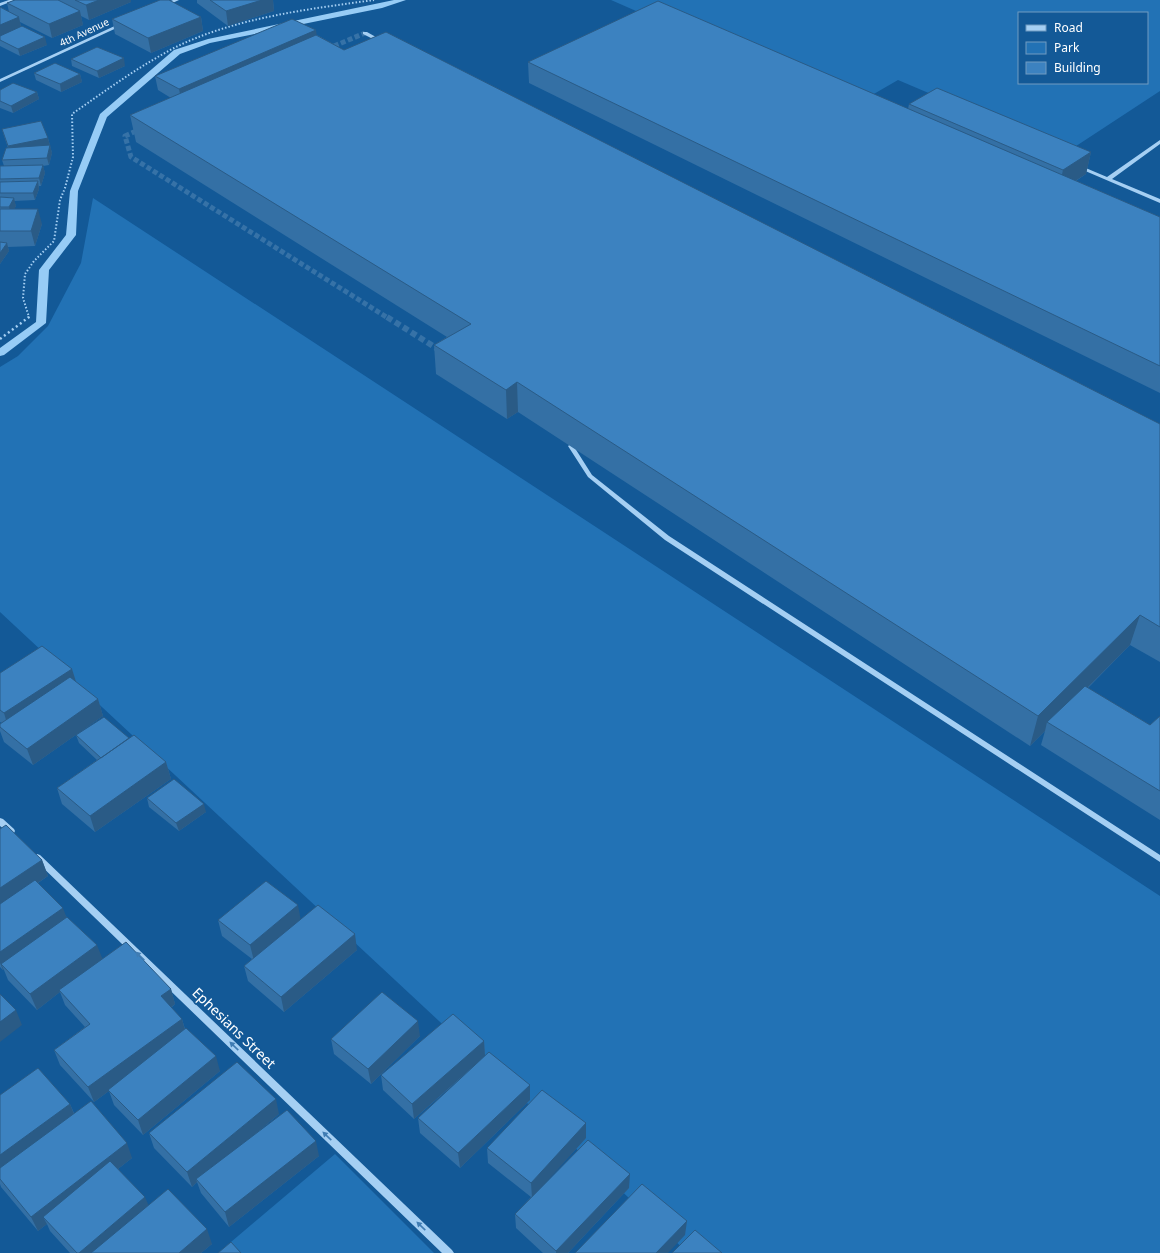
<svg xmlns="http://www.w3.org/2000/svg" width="1160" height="1253" font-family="'Noto Sans',sans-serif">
	<rect width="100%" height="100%" fill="#135997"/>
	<path fill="#2272b5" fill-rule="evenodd" d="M611 0H1160V91L1067 152 898 80 853 106ZM1019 13H1147V83H1019Z
		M93 198 1160 896V1253H688L0 612V367L18 356 48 326 81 263Z
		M335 1154 434 1253H218Z"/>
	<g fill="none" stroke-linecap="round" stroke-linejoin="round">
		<path fill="#97ccf6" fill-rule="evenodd" d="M394 0H406L382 8 210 43 180 54 107 117 78 191 76 235 49 270 46 323 4 355 0 356V348L36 322 39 270 66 235 70 191 100 114 174 50 208 39Z"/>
		<path stroke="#3672a7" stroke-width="5" stroke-dasharray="5 2.5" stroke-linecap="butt" d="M327 49 365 33
			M143 128 125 136 131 157 388 318"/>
		<path stroke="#3672a7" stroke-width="6" stroke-dasharray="6 3.5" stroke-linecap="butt" d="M387 317 441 351"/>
		<path stroke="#a5cff3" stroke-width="2" stroke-dasharray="1.5 2" stroke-linecap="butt" d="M28 318 29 317 23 298 25 274 34 261 54 241 60 200 65 188 73 157 72 114C105 91 138 67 174 48 233 18 309 9 374 0"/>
		<path stroke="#a5cff3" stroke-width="2.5" stroke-dasharray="2 3" stroke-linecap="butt" d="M0 339 29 317"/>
		<path fill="#a5cff3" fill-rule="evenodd" d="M9 0H15L0 6V3Z
			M173 0H179L166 6 162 5Z
			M119 24 123 25 0 82V79Z
			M363 32H367L383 41 379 42 363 34Z
			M1160 140V144L1112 179 1160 199V203L1076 167 1079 165 1081 166 1107 177Z
			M571 444 573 445 592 475 669 536 1160 855V862L665 540 588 477 568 446Z
			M0 818 3 819 14 829 15 831 14 833C8 835 4 829 0 826Z
			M37 854 40 855 452 1250 454 1253H442L34 859 33 857 34 855Z"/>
	</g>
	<path fill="#3470a5" d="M15 0H131V2L89 20 81 16 83 25 52 38 20 22 21 27 47 45 20 56 0 46V7L9 12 7 3Z
		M197 0H273L274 11 228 26 197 3Z
		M201 17 203 31 151 53 115 34 112 19Z
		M317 35 344 50 1160 424V662L1130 645 1088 688 1150 725 1160 716V820L1041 745 1045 731 1030 746 518 412 507 419 436 374 434 345 447 337 136 142 130 115 171 98 158 90 155 76Z
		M71 59 125 66 99 78 72 66Z
		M528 62 908 109 909 104 1091 152 1086 174 1076 181 1160 217V393L529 83Z
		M34 73 80 74 82 82 61 92 36 80Z
		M0 90 37 92 39 99 13 113 0 108Z
		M2 129 48 138 52 153 49 165 43 166 45 173 41 186H39V189L35 200 14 201 16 206 14 209 42 224 35 246 8 247 9 251 0 264V166H4L2 160 8 148 4 136Z
		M72 669 76 682 98 699 103 716 33 765 4 742 0 731V724L2 723 0 722V673Z
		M76 735 129 738 166 762 171 779 95 832 62 804 57 788 97 760 79 743Z
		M147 798 206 812 179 831 149 807Z
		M0 829 42 860 48 876 38 883 102 959 171 989 175 1004 171 1008 182 1019 185 1029 220 1071 143 1135 114 1105 109 1091 94 1102 60 1065 54 1050 85 1027 65 1005 60 992 37 1010 8 980 4 970H3L0 967Z
		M300 919 357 950 284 1012 248 981 244 966 252 959 222 936 218 920Z
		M420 1036 371 1084 334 1054 331 1039Z
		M484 1041 485 1056 530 1100 460 1168 420 1133 418 1118 469 1071 414 1119 383 1090 381 1075Z
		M0 1095 70 1104 74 1113 132 1158 118 1169 148 1205 212 1244 201 1253H70L50 1231 47 1224 38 1231 1 1187 0 1184Z
		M279 1114 260 1130 319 1156 229 1227 201 1193 197 1182 192 1187 154 1148 149 1133Z
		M586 1138 537 1191 629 1188 568 1253H543L516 1228 515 1214 531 1197 488 1163 487 1148Z"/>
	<path fill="#2a5b86" d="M99 0H131V2L89 20 86 5Z
		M262 0H273L274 11 228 26 226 11Z
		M80 11 83 25 52 38 49 24Z
		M19 17 22 32 0 40V25Z
		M201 17 203 31 151 53 148 38Z
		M316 30 318 44 182 104 179 89Z
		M45 37 47 45 20 56 18 49Z
		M124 58 125 66 99 78 97 71Z
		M80 74 82 82 61 92 60 84Z
		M37 92 39 99 13 113 11 106Z
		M48 138 50 146 10 154 8 146Z
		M50 145 52 153 49 165 47 158Z
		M1091 152 1086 174 1058 192 1063 170Z
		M43 165 45 173 41 186 39 178Z
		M38 181 39 189 35 200 33 193Z
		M14 198 16 206 11 215 9 207Z
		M38 209 42 224 35 246 31 231Z
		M7 243 9 251 0 264V253Z
		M517 382 518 412 507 419 506 390Z
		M1140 615 1130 645 1051 724 1047 722 1045 731 1030 746 1038 716Z
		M72 669 77 685 9 730 4 713Z
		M98 699 103 716 33 765 27 749Z
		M166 762 171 779 95 832 90 816Z
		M204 804 206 812 179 831 176 823Z
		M42 860 48 876 0 908V888Z
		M298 905 301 921 254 961 250 945Z
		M63 908 69 924 1 964 4 970H3L0 963V952Z
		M355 934 357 950 284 1012 281 997Z
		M97 945 103 960 59 990 60 992 37 1010 30 994Z
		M171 989 175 1004 165 1012 161 996Z
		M16 1010 22 1025 0 1042V1022Z
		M182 1019 186 1034 108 1090 109 1091 94 1102 88 1087Z
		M418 1021 420 1036 371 1084 368 1069Z
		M484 1041 485 1056 414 1119 412 1104Z
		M216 1056 220 1071 143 1135 138 1120Z
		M530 1085V1100L460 1168 458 1153Z
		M276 1099 279 1114 199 1181 196 1179 197 1182 192 1187 187 1172Z
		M70 1104 76 1119 0 1175V1155Z
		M586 1123V1138L532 1198 531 1183Z
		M316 1141 319 1156 229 1227 225 1212Z
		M127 1143 132 1158 49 1223 43 1217 47 1224 38 1231 31 1217Z
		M630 1174 629 1188 568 1253H556V1251Z
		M145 1197 151 1211 102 1253H79Z
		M687 1221 685 1235 668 1253H656Z
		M207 1229 212 1244 201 1253H179Z"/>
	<path fill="#3c82c0" stroke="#2a5b86" d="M15 0H58L80 11 49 24 7 3Z
		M75 0H99L86 5Z
		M160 0H169L201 17 148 38 112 19Z
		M210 0H262L226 11Z
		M658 1 1160 217V366L528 62Z
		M0 7 19 17 0 25Z
		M292 19 316 30 179 89 155 76Z
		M22 26 45 37 18 49 0 40V36Z
		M386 32 1160 424V627L1140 615 1038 716 517 382 506 390 434 345 471 324 130 115 316 35 344 50Z
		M97 47 124 58 97 71 71 59Z
		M55 63 80 74 60 84 34 73Z
		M13 83 37 92 11 106 0 101V90Z
		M937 88 1091 152 1063 170 909 104Z
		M41 121 48 138 8 146 2 129Z
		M50 145 47 158 2 160 6 148Z
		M43 165 39 178 0 179V166Z
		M38 181 33 193H0V182Z
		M0 197 14 198 9 207H0Z
		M0 209H38L31 231H0Z
		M0 242 7 243 0 253Z
		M42 646 72 669 4 713 0 710V673Z
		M70 677 98 699 27 749 0 727V724Z
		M1085 686 1150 725 1160 716V791L1047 722Z
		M104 717 129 738 101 758 76 735Z
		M134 735 166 762 90 816 57 788Z
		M174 779 204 804 176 823 147 798Z
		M6 825 42 860 0 888V829Z
		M35 880 63 908 0 952V904Z
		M266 881 298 905 250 945 218 920Z
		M318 905 355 934 281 997 244 966Z
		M67 917 97 945 30 994 1 964Z
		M126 942 171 989 161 996 182 1019 88 1087 54 1050 90 1024 59 990Z
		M382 992 418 1021 368 1069 331 1039Z
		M0 994 16 1010 0 1022Z
		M453 1014 484 1041 412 1104 381 1075Z
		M186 1028 216 1056 138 1120 108 1090Z
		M489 1052 530 1085 458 1153 418 1118Z
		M237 1062 276 1099 187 1172 149 1133Z
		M38 1068 70 1104 0 1155V1095Z
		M542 1090 586 1123 531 1183 487 1148Z
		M91 1101 127 1143 31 1217 0 1179V1168Z
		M287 1110 316 1141 225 1212 196 1179Z
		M588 1140 630 1174 556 1251 515 1214Z
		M110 1161 145 1197 79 1253H77L43 1217Z
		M642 1184 687 1221 656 1253H575Z
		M168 1189 207 1229 179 1253H91Z
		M695 1230 722 1253H672Z
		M231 1242 241 1253H218Z"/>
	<defs><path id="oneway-solid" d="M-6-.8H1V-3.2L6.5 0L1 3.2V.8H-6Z"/></defs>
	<g fill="#3f7cb3">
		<use href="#oneway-solid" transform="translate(140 956) rotate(-136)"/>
		<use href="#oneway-solid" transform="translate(234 1046) rotate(-136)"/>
		<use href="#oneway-solid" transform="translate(327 1136) rotate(-136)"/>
		<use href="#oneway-solid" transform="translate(421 1226) rotate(-136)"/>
	</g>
	<g text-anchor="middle" stroke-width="3.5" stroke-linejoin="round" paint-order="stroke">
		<g font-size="10" fill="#fff" stroke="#135997">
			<text transform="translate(84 32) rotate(-25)" y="4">4th Avenue</text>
		</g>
		<g font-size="14" fill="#fff" stroke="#135997">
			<text transform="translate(234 1028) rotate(44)" y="5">Ephesians Street</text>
		</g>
	</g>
	<rect x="1018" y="12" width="130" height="72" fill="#135997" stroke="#719bc1"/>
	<rect x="1026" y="25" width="20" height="6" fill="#a5cff3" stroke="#719bc1"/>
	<text x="1054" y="32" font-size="12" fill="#ffffff">Road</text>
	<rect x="1026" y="42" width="20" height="12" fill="#2272b5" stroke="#719bc1"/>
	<text x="1054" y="52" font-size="12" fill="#ffffff">Park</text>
	<rect x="1026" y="62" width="20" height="12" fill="#3c82c0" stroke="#719bc1"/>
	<text x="1054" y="72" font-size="12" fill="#ffffff">Building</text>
</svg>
